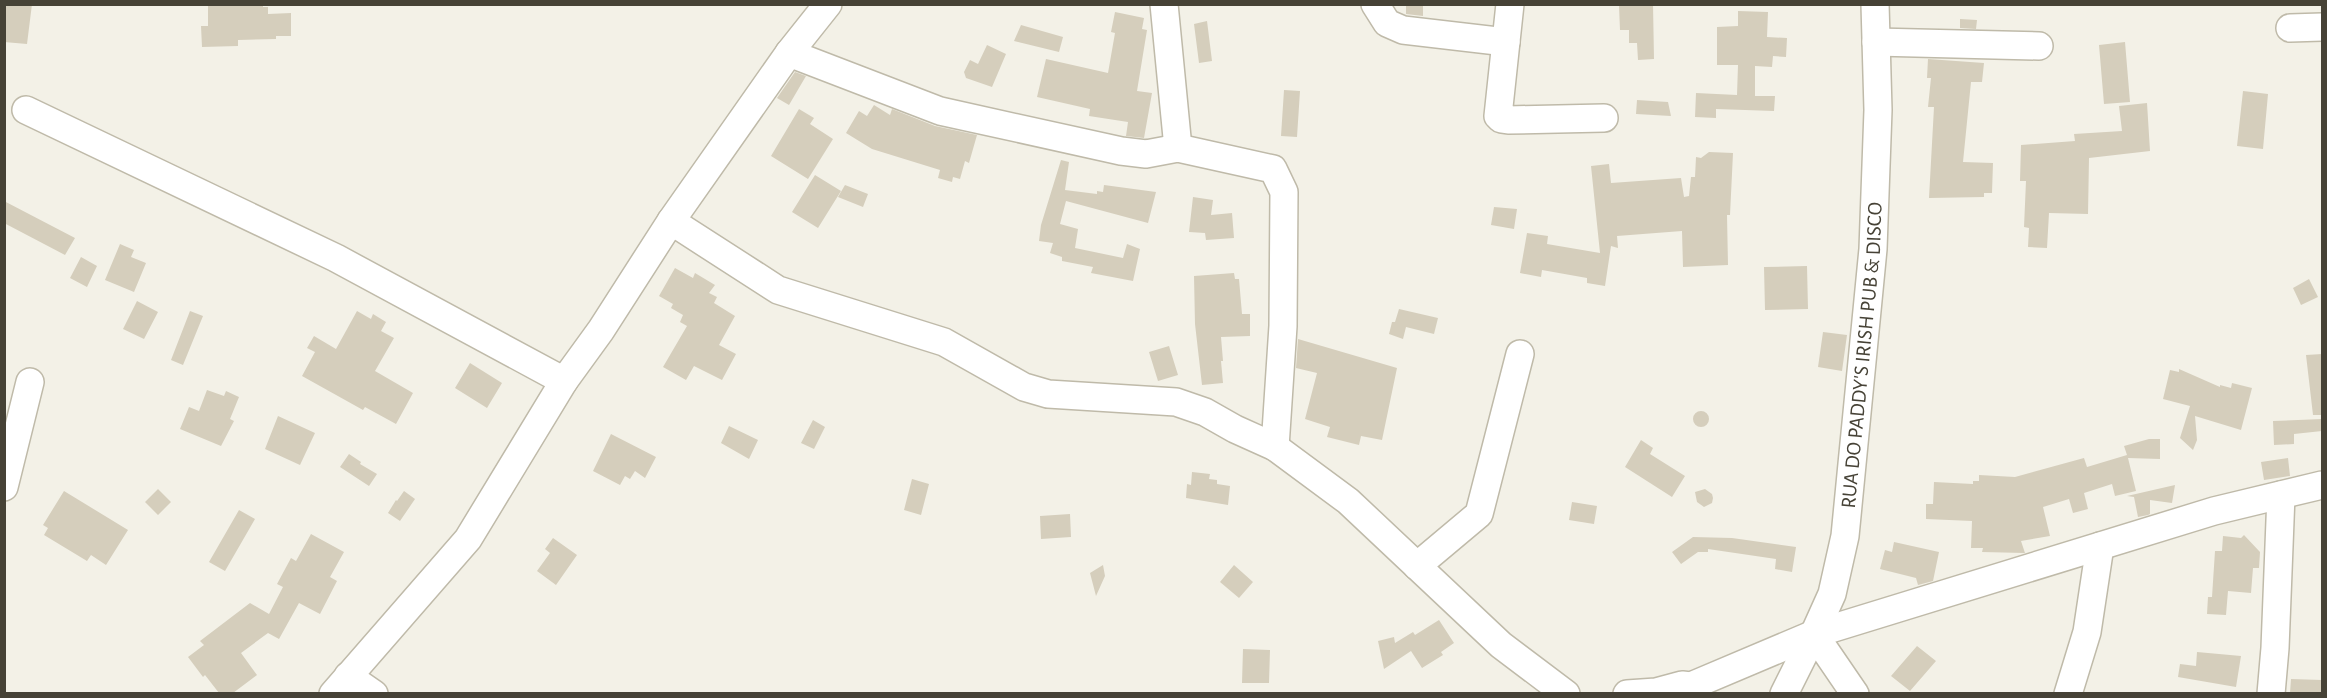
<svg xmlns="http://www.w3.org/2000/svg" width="2327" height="698" font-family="'Alegreya Sans',sans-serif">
	<rect width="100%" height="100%" fill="#f3f1e7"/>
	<path fill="#d5cebc" d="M4 4H32L27 44 4 42Z
		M208 4H263V7H268V14L291 13V36H276V39L238 40V46L202 47 201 26H208Z
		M1653 4 1654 59 1638 60 1637 43H1629V30H1620L1619 5Z
		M1406 6H1423V16L1406 14Z
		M1738 11 1768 12 1767 37 1787 38 1786 57 1773 56 1772 67 1755 66V96H1775L1774 111 1716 109V118L1695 117 1696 93 1737 95 1738 65H1717V27L1738 26Z
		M1115 12 1144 18 1142 29 1147 30 1137 91 1152 93 1144 138 1126 136 1128 122 1089 116 1090 109 1037 97 1046 59 1108 73 1115 33 1111 32Z
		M1960 19 1977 20 1976 29 1960 28Z
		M1207 21 1212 61 1199 63 1194 24Z
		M1021 25 1063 37 1059 52 1014 41Z
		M2125 42 2130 102 2104 104 2099 45Z
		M987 45 1006 54 992 87 966 78 964 72 970 60 978 64Z
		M1928 59 1984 63 1982 82H1971L1963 162 1993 163 1992 193H1984V197L1929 198 1934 107H1928L1931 78H1927Z
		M795 72 806 76 789 105 777 98Z
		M1284 90 1300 91 1297 137 1281 136Z
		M2243 91 2268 94 2263 149 2237 146Z
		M1637 100 1668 102 1671 116 1636 114Z
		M2147 103 2150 151 2089 158 2088 214 2049 213 2047 248 2028 247 2029 228 2024 227 2026 181H2020L2021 145 2075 141 2074 134 2122 131 2119 106Z
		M874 105 890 115 892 109 935 126 977 135 969 163 965 161 960 179 953 177 952 182 938 178 940 170 872 149 846 133 859 111 867 116Z
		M799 109 814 118 810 124 833 139 808 179 771 156Z
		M1709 152 1733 153 1730 215H1727L1728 265 1683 267 1682 231 1617 236 1618 248 1611 246 1605 286 1587 283V278L1542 270 1541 277 1520 273 1527 233 1548 236 1547 244 1600 253 1591 166 1609 164 1611 183 1681 178 1684 197 1689 196 1691 177H1695L1696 157 1701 158Z
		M1061 160 1069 162 1065 190 1097 194V191L1103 192 1104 185 1156 192 1148 223 1066 201 1060 224 1078 229 1075 248 1123 258 1127 244 1140 249 1133 281 1091 273 1093 267 1062 261V257L1050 253 1053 243 1039 241 1041 225Z
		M815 175 841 191 818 228 792 212Z
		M845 185 868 194 863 207 838 197Z
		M1193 197 1213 200 1211 215 1232 213 1234 238 1206 240 1205 233 1189 232Z
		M4 201 75 238 65 255 4 223Z
		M1494 207 1517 209 1514 229 1491 225Z
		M120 244 134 250 131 257 146 263 134 292 105 280Z
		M81 257 97 266 87 287 70 278Z
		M1807 266 1808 309 1765 310 1764 267Z
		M675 268 693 278 695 273 715 285 709 293 717 297 714 303 735 316 719 345 736 354 722 380 694 366 686 380 663 367 687 326 680 322 683 315 671 308 673 304 659 296Z
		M1234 273 1235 279H1239L1242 314H1250V336L1221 337 1223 361H1221L1223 383 1202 385 1195 324 1194 276Z
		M2309 279 2318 297 2301 305 2293 288Z
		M137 301 158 312 144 339 123 329Z
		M1399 309 1438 318 1434 334 1406 327 1403 339 1389 334 1392 322H1395Z
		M190 311 203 316 183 365 171 360Z
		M357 311 371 319 373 314 386 322 381 331 394 338 375 371 413 393 396 424 365 407 363 410 302 376 315 352 307 348 314 336 336 349Z
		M1823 332 1847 335 1842 371 1818 367Z
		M1298 339 1397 368 1382 440 1361 436 1359 445 1327 437 1330 427 1305 419 1317 373 1296 368Z
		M1169 346 1178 375 1158 381 1149 352Z
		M2322 354V415H2313L2306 355Z
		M470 363 502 383 487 408 455 388Z
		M2179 369 2220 387V385L2231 388 2232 383 2252 388 2241 430 2195 416 2197 440 2193 450 2180 438 2190 406 2163 399 2170 370 2179 372Z
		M207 390 224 396 226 391 239 397 230 419 234 421 221 446 180 429 189 407 199 411Z
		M1693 419a8 8 0 1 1 16 0a8 8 0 1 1-16 0Z
		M278 416 315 433 300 465 265 449Z
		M2322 419V431L2294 434V444L2274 445 2273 421Z
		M813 420 825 427 814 449 801 443Z
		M729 426 758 440 749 459 721 443Z
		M611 434 656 457 645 478 635 471 630 479 625 476 620 485 593 471Z
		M2149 439H2160V459L2128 458 2136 491 2115 496 2112 484 2084 493 2088 509 2073 513 2069 499 2043 507 2050 536 2021 541 2025 553 1982 552 1983 548H1971L1972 521 1926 519V504H1933L1934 482 1973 484V481H1979V475L2015 477 2084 458 2087 467 2127 455 2124 446Z
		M1641 440 1653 448 1650 454 1685 476 1672 497 1625 467Z
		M349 454 361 462 360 464 377 474 369 486 340 467Z
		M2288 458 2290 476 2264 480 2261 462Z
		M1192 472 1210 474 1209 479 1217 480V484L1230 486 1228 505 1186 498 1187 484 1191 485Z
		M912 479 929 484 921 515 904 510Z
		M2175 485 2172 503 2150 500V514L2148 515 2138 517 2134 497 2127 496Z
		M158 489 171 502 158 515 145 502Z
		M1705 489 1712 494 1713 498 1712 503 1704 507 1697 502 1695 492Z
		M64 491 128 530 106 565 91 555 87 561 44 535 48 528 43 525Z
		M404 491 415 499 400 521 388 513 396 500 397 501Z
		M1572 502 1597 506 1594 524 1569 520Z
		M239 510 255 519 225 571 209 562Z
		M1070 514 1071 537 1041 539 1040 516Z
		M311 534 344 552 330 577 337 581 320 614 299 603 279 639 268 633 241 653 257 675 233 693H219L205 675 203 677 188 657 204 645 200 641 250 603 269 614 283 587 277 584 291 558 296 561Z
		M2244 535 2260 552 2259 568H2253L2251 593 2228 591 2226 615 2207 614 2208 597H2212L2215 551H2222L2223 536 2241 538Z
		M1693 537 1732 538 1796 547 1792 572 1775 569 1776 559 1708 549V552H1698L1681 564 1672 552Z
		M553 538 577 555 556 585 537 571 550 553 545 549Z
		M1894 542 1939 552 1933 581 1918 585 1916 578 1880 569 1885 550 1892 552Z
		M1103 565 1105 576 1096 596 1090 573Z
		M1234 565 1253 582 1239 598 1220 582Z
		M1439 620 1454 643 1441 652 1443 655 1422 668 1411 651 1384 669 1378 641 1394 637 1395 643 1413 632 1415 635Z
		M1917 646 1936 661 1910 691 1891 676Z
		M1243 649 1270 650 1269 683H1242Z
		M2197 652 2241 656 2236 687 2178 677 2180 664 2196 666Z
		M2291 679 2322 680V693H2290Z"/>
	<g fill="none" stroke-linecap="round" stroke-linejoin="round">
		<defs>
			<g id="minor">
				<path d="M1164 4 1178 148"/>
				<path d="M1375 4 1387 23 1403 30 1506 42"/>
				<path d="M1510 4 1498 116 1501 119 1508 120 1604 118"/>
				<path d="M2290 28 2322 27"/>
				<path d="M1876 42 2039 46"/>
				<path d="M789 53 940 111 1121 151 1146 154 1178 148 1273 169 1284 192 1283 326 1275 447"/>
				<path d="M26 110 336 258 564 381"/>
				<path d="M671 221 778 290 944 342 1024 387 1048 394 1176 402 1205 412 1235 429 1275 447 1348 501 1501 645 1566 694"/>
				<path d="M4 487 30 382"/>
				<path d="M1417 566 1479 514 1520 354"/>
				<path d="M1814 634 1855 694"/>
				<path d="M348 676 374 694"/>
				<path d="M333 694 468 539 564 381 601 330 671 221 789 53 828 4"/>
				<path d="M1627 694 1656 692 1682 685 1691 686 1814 634 2214 511 2322 485"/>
				<path id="s1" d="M1784 694 1814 634 1832 594 1845 536 1873 249 1878 110 1875 4"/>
				<path d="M2068 694 2087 632 2100 546"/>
				<path d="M2271 694 2275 648 2281 495"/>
			</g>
		</defs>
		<use href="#minor" stroke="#bfbaa9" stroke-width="30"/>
		<use href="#minor" stroke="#fff" stroke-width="27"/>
	</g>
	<g text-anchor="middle" stroke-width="6" stroke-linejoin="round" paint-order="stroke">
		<g font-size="21" fill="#464236" stroke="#fff">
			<text dy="7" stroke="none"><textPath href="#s1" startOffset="352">RUA DO PADDY'S IRISH PUB &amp; DISCO</textPath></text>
		</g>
	</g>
	<rect width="2327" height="698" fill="none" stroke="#464236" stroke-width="12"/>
</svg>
